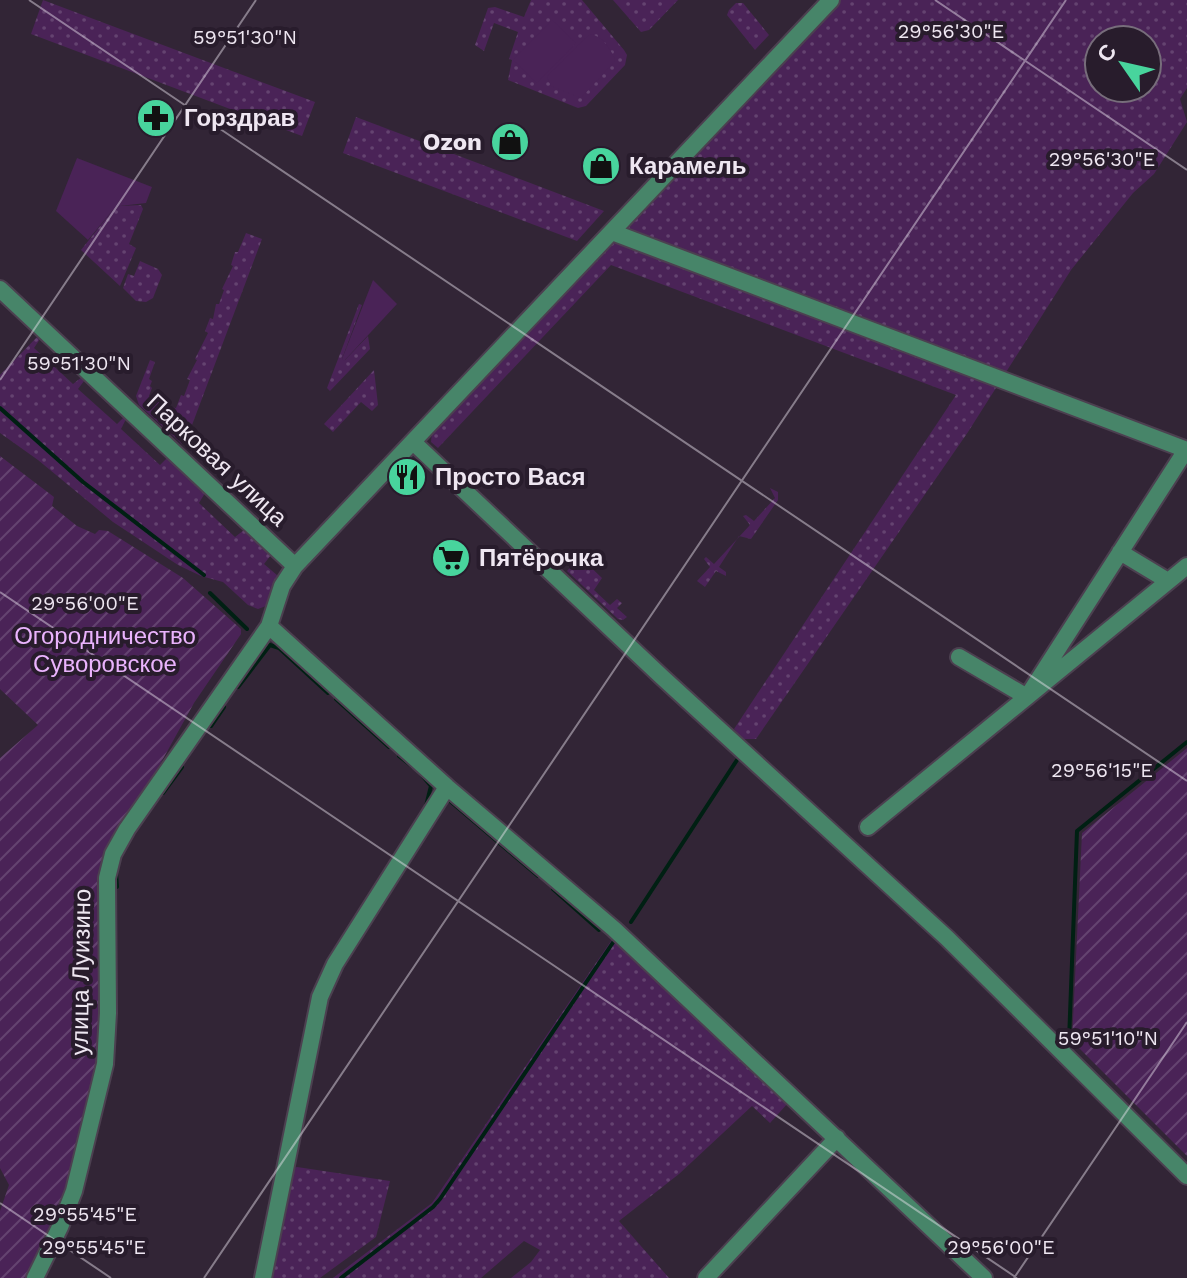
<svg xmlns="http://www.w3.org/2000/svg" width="1187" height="1278" font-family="'Work Sans',sans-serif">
	<defs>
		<pattern id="grass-dots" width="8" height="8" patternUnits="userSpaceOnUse" patternTransform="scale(2)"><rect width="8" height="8" fill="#4a2357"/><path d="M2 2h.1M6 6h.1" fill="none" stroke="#644370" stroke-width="1.8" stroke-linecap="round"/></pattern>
		<pattern id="garden-furrows" width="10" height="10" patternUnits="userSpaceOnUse" patternTransform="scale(2)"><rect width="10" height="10" fill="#4a2357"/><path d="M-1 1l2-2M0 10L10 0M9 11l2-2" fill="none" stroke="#644370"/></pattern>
	</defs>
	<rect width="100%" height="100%" fill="#322536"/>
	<path fill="url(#grass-dots)" fill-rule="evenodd" d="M43 0 315 102 302 136 31 34Z
		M531 0H582L624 50 627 55 625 65 586 106 578 108 508 80 512 60 509 59 518 32 494 23 484 51 475 45 488 8 495 7 524 17Z
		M613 0H678L649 30 641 32Z
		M839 0H1187V88L1180 99 1187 122 1154 174 1133 193 1071 270 968 432 756 739H742L734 729 956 395 611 265 438 448 431 442 432 432ZM1099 40H1147V88H1099Z
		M736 3H743L769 35 755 50 727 15 729 10Z
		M356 117 604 211 577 241 343 153Z
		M141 205 143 209 129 244 136 248 120 286 81 250 112 211 120 206Z
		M246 233 262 239 186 441 182 444 139 405 136 396 150 360 155 362 149 379 152 381 150 386 152 388 149 396 162 403V405L176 408 181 395 184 396 190 380 187 379 197 360 195 359 208 333 205 331 210 318 213 319 216 304H219L224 290 222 289 233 266 231 265 235 252H238Z
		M140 261 158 269 162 275 153 298 146 302 136 301 123 288 128 274 134 276Z
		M359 304 362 305 342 359 345 360 368 336 370 349 330 391 327 388Z
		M38 336 40 339 34 348 73 384 82 377 84 381 78 389 117 424 123 418 126 419 121 429 160 465 167 458 205 493 199 503 235 537 244 530 271 555 264 564 278 576 266 606 258 609 248 605 223 582 201 576 178 565 113 522 38 460 0 433V375Z
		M374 370 378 405 372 411 361 402 333 432 324 424Z
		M770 488 778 492V500L751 539 739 536 719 567 726 572V576L716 571 705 587 697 581 710 567 704 559 706 557 714 564 750 525 743 516 746 515 754 521 775 498Z
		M580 557 602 578 594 590 610 605 617 599 622 603 617 608 627 617 623 620 618 619 567 571Z
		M613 938 788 1103 770 1123 752 1106 679 1174 619 1221 669 1278H511L531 1262 540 1250 524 1241 481 1278H333L432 1203Z
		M297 1167 390 1181 376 1237 320 1278H268L291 1169Z"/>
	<path fill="#4a2357" d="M552 20 576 43 537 83 513 60Z
		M590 34C603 36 609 48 615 58L614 62 581 98 551 86 547 77 550 73Z
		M77 158 152 187 146 203 120 206 112 211 88 240 56 211Z
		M373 280 397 304 344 361 342 359Z"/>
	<path fill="url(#garden-furrows)" d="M0 456 54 497 52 506 77 526 95 534 99 530 108 531 183 578 241 629V634L194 703 153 777 117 834 98 1053 91 1093 58 1217 53 1216 40 1251 25 1278H0V1211L9 1185 0 1168V758L38 725 0 689Z
		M1187 748V1156L1072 1041 1082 833Z"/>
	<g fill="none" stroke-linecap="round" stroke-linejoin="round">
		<path stroke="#002013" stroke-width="4" d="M0 408 83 482 204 575
			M210 593 247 629
			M238 687 270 645 279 648 328 693
			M336 699 389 747
			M211 726 224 707
			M399 756 413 767
			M419 772 431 786 426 806
			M163 793 182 767
			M450 801 538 876
			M116 873 117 887
			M553 889 599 930
			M631 922 737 760
			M1069 1041 1077 831 1187 742
			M341 1278 433 1207 440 1199 614 941"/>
		<defs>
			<path id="minor" d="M612 232 1187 450
				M0 289 295 566
				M413 442 662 677 947 938 1187 1176
				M1120 552 1168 581
				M269 626 447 787 614 929 984 1278
				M959 657 1027 697 1186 450
				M868 827 1187 566
				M35 1278 60 1227 74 1191 105 1064 108 1013 107 878 113 854 127 829 269 626 282 586 295 566 831 0
				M263 1278 320 997 335 964 447 787
				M706 1278 837 1138"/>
		</defs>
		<use href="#minor" stroke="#4c4050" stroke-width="20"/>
		<use href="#minor" stroke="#478569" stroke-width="16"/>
	</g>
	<path fill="none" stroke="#eee6f1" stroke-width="2" stroke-opacity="0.45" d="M29 0 1187 781M935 0 1187 170M0 380 256 0M0 592 1017 1278M0 1203 111 1278M204 1278 1066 0M1014 1278 1187 1022"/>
	<defs>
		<symbol id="pharmacy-disc" viewBox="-11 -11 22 22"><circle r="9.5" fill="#48d49d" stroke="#281c2c"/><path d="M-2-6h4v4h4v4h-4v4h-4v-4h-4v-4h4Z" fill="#111"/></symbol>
		<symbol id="shop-disc" viewBox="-11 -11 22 22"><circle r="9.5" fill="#48d49d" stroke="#281c2c"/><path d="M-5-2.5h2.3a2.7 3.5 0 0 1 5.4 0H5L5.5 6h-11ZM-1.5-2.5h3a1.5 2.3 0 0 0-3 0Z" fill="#111"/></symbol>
		<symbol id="restaurant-disc" viewBox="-11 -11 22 22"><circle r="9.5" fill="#48d49d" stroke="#281c2c"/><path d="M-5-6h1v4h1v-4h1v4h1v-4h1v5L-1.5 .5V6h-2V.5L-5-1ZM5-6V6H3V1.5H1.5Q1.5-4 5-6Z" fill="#111"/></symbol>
		<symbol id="supermarket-disc" viewBox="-11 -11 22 22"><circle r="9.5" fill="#48d49d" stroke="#281c2c"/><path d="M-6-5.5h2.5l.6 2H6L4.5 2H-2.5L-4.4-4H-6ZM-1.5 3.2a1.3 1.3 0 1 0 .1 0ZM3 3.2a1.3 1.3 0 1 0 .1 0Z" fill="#111"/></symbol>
	</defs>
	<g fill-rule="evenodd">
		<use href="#pharmacy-disc" x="134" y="96" width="44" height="44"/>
		<use href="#shop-disc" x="488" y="120" width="44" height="44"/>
		<use href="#shop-disc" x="579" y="144" width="44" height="44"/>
		<use href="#restaurant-disc" x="385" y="455" width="44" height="44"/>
		<use href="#supermarket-disc" x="429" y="536" width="44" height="44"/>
	</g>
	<g text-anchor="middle" stroke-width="8" stroke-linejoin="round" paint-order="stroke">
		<g font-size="24" font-weight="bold" fill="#eee6f1" stroke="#281c2c" text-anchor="start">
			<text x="184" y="126">Горздрав</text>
			<text x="482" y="150" text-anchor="end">Ozon</text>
			<text x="629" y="174">Карамель</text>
			<text x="435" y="485">Просто Вася</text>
			<text x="479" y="566">Пятёрочка</text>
		</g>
		<g font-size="24" fill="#eee6f1" stroke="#281c2c">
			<text transform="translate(217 460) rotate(43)" y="8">Парковая улица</text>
			<text transform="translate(81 972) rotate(-89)" y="8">улица Луизино</text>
		</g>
		<g font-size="24" fill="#eab3fd" stroke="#281c2c">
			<text x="105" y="644">Огородничество<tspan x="105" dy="28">Суворовское</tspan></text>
		</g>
	</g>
	<g font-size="20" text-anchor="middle" fill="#eee6f1" stroke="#281c2c" stroke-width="8" stroke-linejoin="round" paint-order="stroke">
		<text x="951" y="38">29°56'30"E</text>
		<text x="245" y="44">59°51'30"N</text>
		<text x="1102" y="166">29°56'30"E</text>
		<text x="79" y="370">59°51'30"N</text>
		<text x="85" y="610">29°56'00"E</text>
		<text x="1102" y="777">29°56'15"E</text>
		<text x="1108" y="1045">59°51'10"N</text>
		<text x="85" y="1221">29°55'45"E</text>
		<text x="94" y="1254">29°55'45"E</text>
		<text x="1001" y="1254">29°56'00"E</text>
	</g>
	<g transform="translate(1123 64) rotate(304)"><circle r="38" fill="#281c2c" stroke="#776d7b" stroke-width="2"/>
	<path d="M0-6L14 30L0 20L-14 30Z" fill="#48d49d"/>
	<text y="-12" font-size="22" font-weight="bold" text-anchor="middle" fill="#eee6f1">С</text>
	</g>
</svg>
